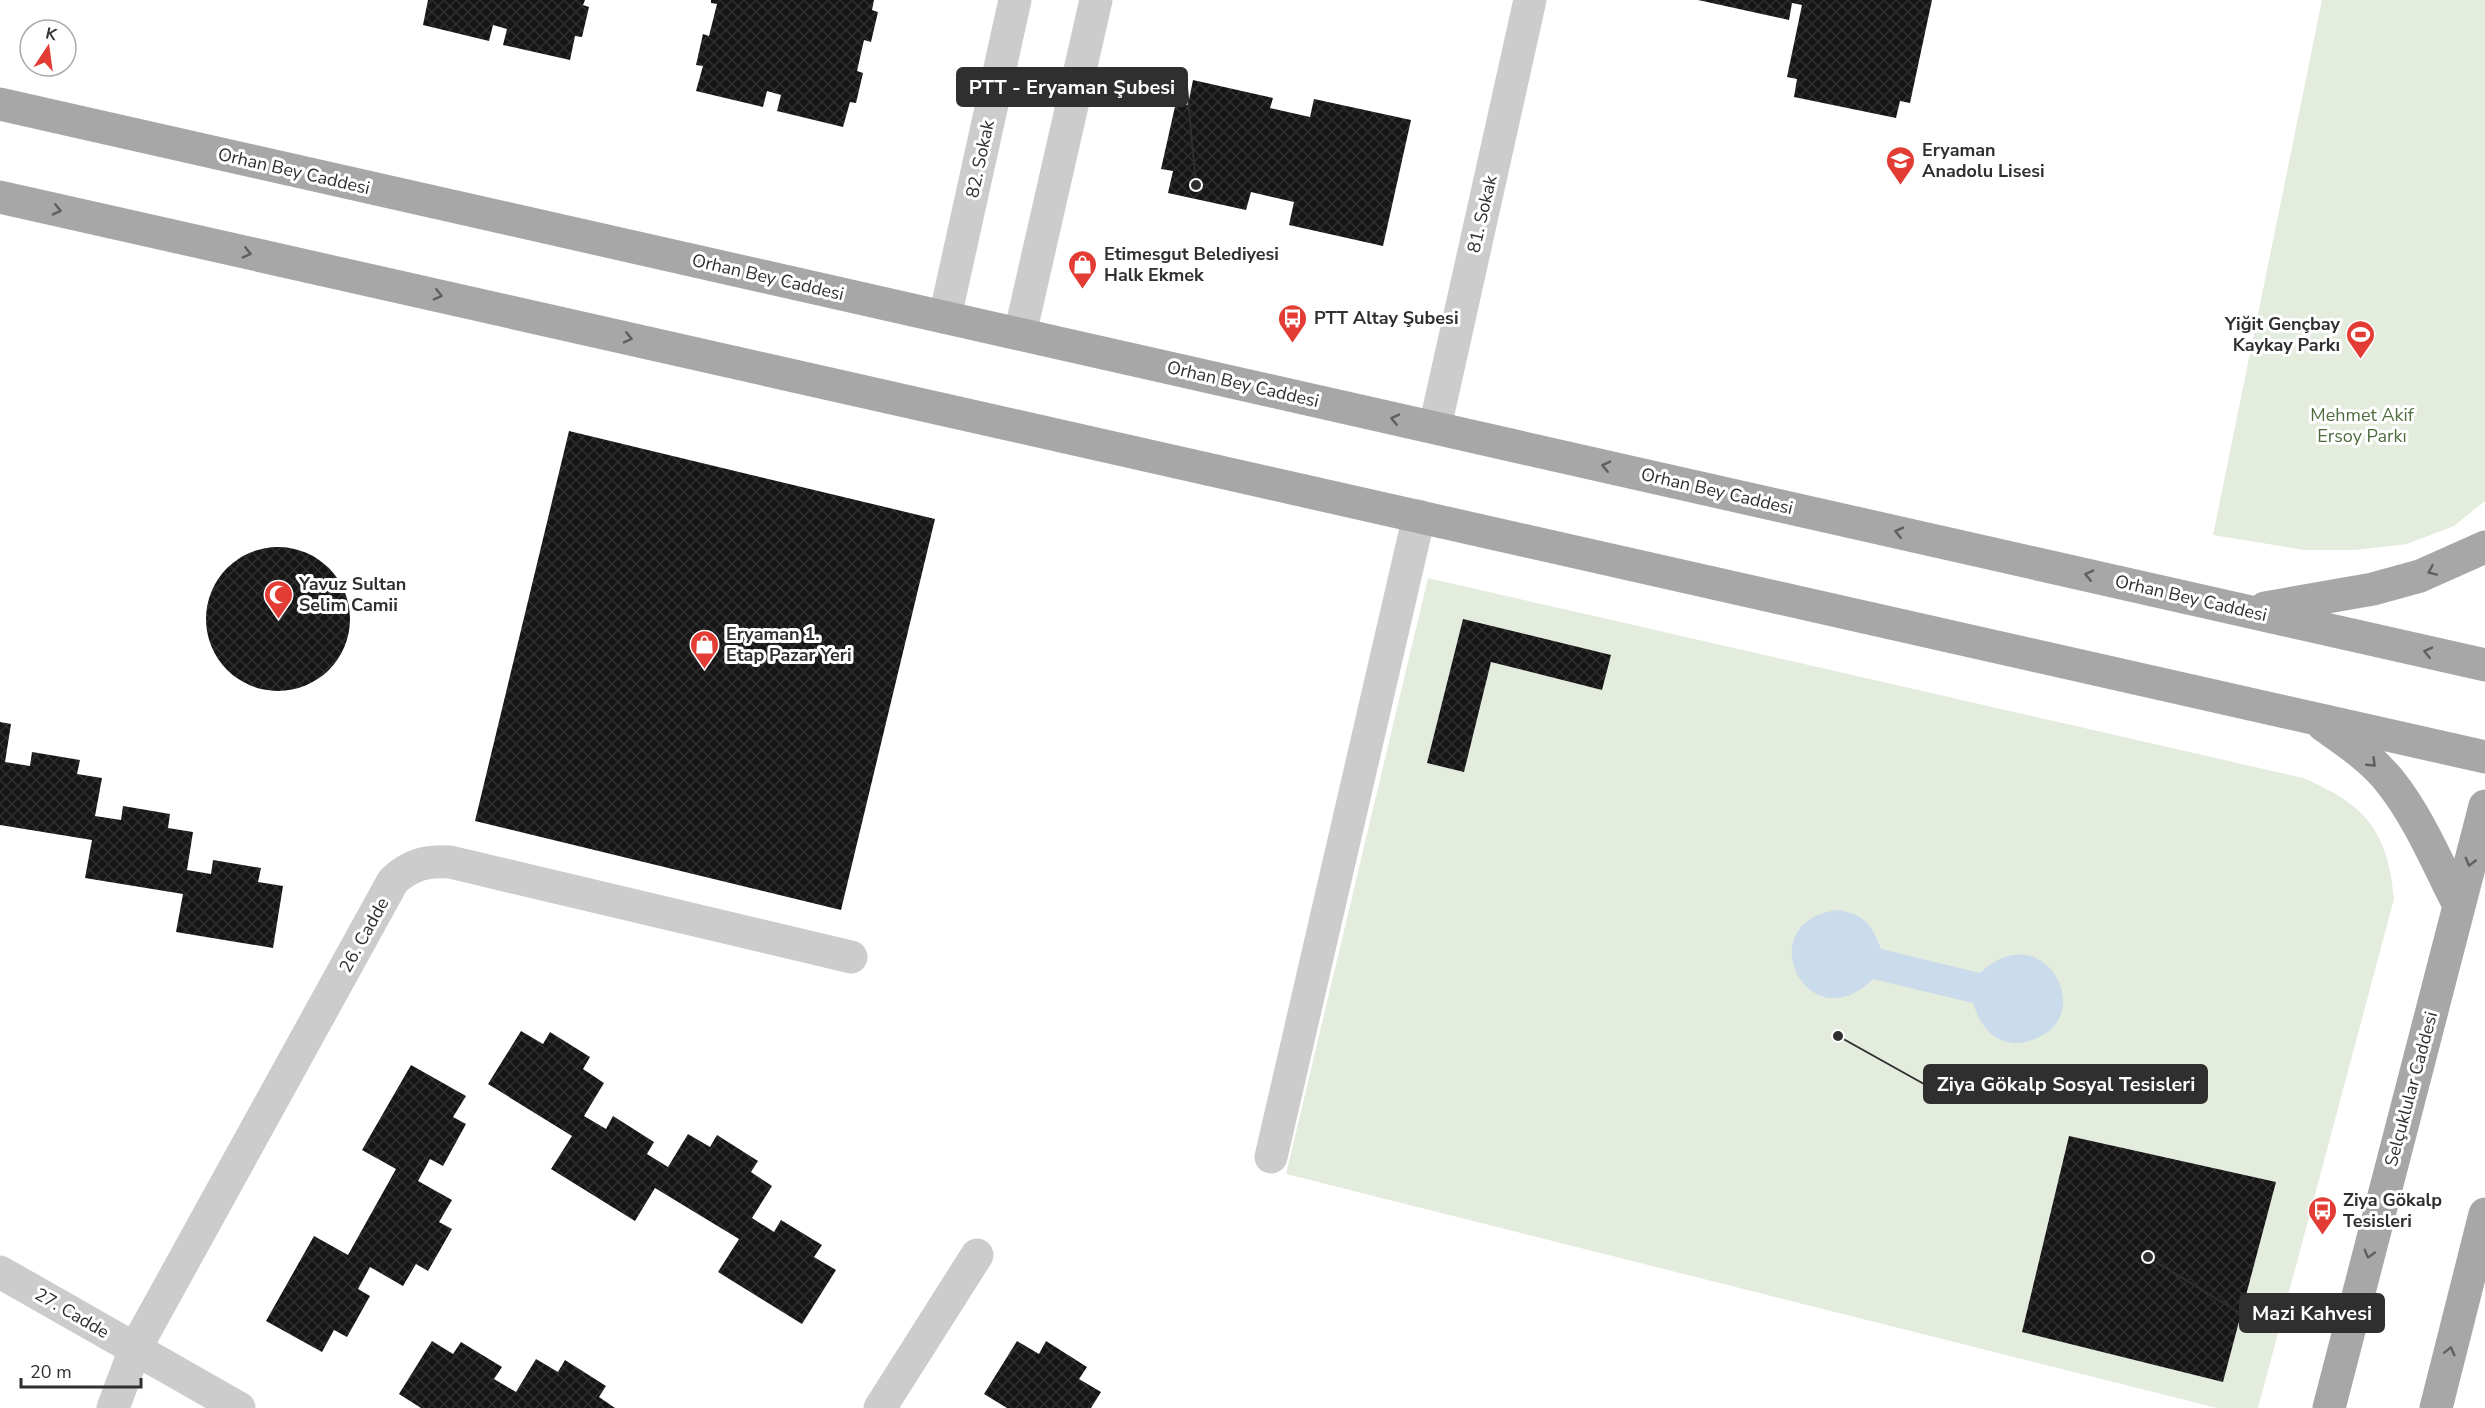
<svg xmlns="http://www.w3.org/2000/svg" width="2485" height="1408" font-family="'Nunito Sans',sans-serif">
	<defs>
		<pattern id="building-cross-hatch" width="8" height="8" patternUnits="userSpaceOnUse" patternTransform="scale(1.5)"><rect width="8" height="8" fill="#161616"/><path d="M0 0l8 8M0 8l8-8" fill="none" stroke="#303030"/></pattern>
	</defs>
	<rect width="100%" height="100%" fill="#fff"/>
	<path fill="#e4ecde" d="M2322 0H2485V501L2454 526 2407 544 2356 550H2304L2213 535Z
		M1428 578 2303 778C2365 804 2388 831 2394 899L2258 1408H2217L1286 1174Z"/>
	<path fill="#cadbec" d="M1839 910C1865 915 1872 925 1881 949L1980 973C2042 914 2096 1012 2039 1037 2031 1041 2021 1044 2012 1043 1989 1039 1980 1023 1973 1003L1873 979C1807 1045 1747 920 1839 910Z"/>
	<path fill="url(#building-cross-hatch)" d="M428 0H585L583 5 589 7 582 37 575 36 570 60 503 45 507 29 493 25 489 41 423 25Z
		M711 0H874L872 10 878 12 871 42 864 40 857 71 863 73 856 103 850 102 843 127 777 111 781 95 767 91 763 107 696 91 703 66 696 65 703 34 709 36 717 4 711 3Z
		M1698 0H1932L1910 103 1900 101 1896 118 1794 97 1797 79 1787 77 1802 5 1792 3 1789 20Z
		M1193 80 1273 98 1270 108 1310 117 1314 99 1411 120 1383 246 1289 225 1294 202 1251 192 1246 210 1168 193 1173 171 1161 169 1176 102 1188 105Z
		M569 431 935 519 841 910 475 821Z
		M206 619a72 72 0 1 1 144 0a72 72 0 1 1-144 0Z
		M1463 619 1611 655 1602 690 1491 662 1464 772 1427 763Z
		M0 722 11 724 5 762 30 766 32 752 80 760 77 774 102 778 95 816 121 820 123 806 170 814 168 828 193 832 187 870 211 874 213 860 261 868 258 882 283 886 273 948 176 932 183 894 85 878 92 840 0 825Z
		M521 1031 543 1044 550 1032 590 1057 583 1069 604 1083 584 1116 606 1129 613 1116 654 1142 647 1154 668 1167 688 1134 710 1147 717 1135 758 1161 751 1172 772 1186 752 1218 774 1232 781 1220 822 1245 814 1257 836 1270 802 1324 718 1272 739 1239 655 1188 635 1221 551 1169 572 1136 488 1084Z
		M411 1065 466 1096 453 1117 466 1124 443 1166 430 1159 418 1181 452 1200 439 1222 452 1229 428 1271 416 1264 403 1286 370 1267 358 1289 370 1296 347 1337 334 1330 322 1352 266 1321 314 1236 348 1255 396 1169 362 1150Z
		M2069 1136 2276 1182 2223 1382 2022 1332Z
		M432 1341 453 1354 461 1342 502 1367 494 1379 516 1392 536 1359 558 1372 565 1360 606 1386 599 1397 615 1408H421L399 1394Z
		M1017 1341 1039 1354 1046 1341 1087 1367 1079 1379 1101 1392 1091 1408H1007L984 1394Z"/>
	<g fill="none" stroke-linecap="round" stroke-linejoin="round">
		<path stroke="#ccc" stroke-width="33" d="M945 317 1015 0
			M1020 334 1096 0
			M1435 427 1530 0
			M1271 1157 1419 516
			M0 1272 239 1408
			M113 1408 135 1349 393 881C411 864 426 861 450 862L851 957
			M880 1408 977 1255"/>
		<path stroke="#a7a7a7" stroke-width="33" d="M0 104 2485 665
			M0 197 2485 757
			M2265 608 2373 589 2420 576 2485 547
			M2323 725C2347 742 2374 760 2392 784 2420 820 2438 865 2459 905
			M2329 1408 2485 806
			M2436 1408 2485 1214"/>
	</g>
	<defs><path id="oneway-chevron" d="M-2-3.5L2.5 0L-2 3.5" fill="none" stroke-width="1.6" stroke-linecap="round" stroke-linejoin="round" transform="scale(1.5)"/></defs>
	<g stroke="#5f5f5f">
		<use href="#oneway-chevron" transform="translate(57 210) rotate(13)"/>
		<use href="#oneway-chevron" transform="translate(247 253) rotate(13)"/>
		<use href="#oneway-chevron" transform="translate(438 295) rotate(13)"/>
		<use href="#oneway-chevron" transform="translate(628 338) rotate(13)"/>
		<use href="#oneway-chevron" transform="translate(1395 419) rotate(-167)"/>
		<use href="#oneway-chevron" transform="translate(1606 466) rotate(-167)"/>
		<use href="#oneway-chevron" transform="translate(1899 532) rotate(-167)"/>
		<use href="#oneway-chevron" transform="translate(2432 571) rotate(157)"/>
		<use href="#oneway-chevron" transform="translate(2089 575) rotate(-167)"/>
		<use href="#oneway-chevron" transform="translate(2428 652) rotate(-167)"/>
		<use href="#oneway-chevron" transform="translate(2372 763) rotate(44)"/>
		<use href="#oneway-chevron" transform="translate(2470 862) rotate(105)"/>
		<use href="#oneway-chevron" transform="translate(2369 1254) rotate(105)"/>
		<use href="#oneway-chevron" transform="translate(2450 1351) rotate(-76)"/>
	</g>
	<defs>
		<symbol id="school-pin" viewBox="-11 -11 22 30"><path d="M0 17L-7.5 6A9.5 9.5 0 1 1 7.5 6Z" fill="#e33c35" stroke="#fff"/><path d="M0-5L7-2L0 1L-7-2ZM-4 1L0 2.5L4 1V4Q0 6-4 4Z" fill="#fff"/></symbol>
		<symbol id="shop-pin" viewBox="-11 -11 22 30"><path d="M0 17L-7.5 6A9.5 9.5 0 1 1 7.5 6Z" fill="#e33c35" stroke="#fff"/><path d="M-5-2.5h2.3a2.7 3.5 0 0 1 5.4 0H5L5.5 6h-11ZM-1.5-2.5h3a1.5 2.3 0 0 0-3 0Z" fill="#fff"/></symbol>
		<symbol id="bus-pin" viewBox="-11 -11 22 30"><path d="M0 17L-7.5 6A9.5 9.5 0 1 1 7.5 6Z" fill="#e33c35" stroke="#fff"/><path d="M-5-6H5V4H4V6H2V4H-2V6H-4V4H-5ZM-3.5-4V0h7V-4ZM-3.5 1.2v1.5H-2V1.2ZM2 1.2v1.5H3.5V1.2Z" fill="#fff"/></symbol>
		<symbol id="stadium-pin" viewBox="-11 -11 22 30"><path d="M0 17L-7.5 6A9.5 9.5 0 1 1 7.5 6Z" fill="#e33c35" stroke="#fff"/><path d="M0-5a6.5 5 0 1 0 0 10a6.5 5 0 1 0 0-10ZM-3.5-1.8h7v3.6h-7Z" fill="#fff"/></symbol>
		<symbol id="mosque-pin" viewBox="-11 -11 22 30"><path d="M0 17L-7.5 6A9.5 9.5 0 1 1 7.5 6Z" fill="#e33c35" stroke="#fff"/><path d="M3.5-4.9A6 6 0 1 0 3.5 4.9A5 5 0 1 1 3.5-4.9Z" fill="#fff"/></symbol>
	</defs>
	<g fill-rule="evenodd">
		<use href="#school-pin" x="1884" y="144" width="33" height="45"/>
		<use href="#shop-pin" x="1066" y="248" width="33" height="45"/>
		<use href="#bus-pin" x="1276" y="302" width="33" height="45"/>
		<use href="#stadium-pin" x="2344" y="318" width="33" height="45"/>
		<use href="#mosque-pin" x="262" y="578" width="33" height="45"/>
		<use href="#shop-pin" x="688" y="628" width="33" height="45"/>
		<use href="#bus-pin" x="2306" y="1194" width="33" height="45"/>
	</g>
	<g text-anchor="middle" stroke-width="6" stroke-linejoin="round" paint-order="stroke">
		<g font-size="18" font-weight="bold" fill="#2f2f2f" stroke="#fff" text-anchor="start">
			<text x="1922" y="156">Eryaman<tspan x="1922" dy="21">Anadolu Lisesi</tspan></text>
			<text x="1104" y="260">Etimesgut Belediyesi<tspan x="1104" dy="21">Halk Ekmek</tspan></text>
			<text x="1314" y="324">PTT Altay Şubesi</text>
			<text x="2340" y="330" text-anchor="end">Yiğit Gençbay<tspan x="2340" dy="21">Kaykay Parkı</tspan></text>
			<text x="299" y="590">Yavuz Sultan<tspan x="299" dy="21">Selim Camii</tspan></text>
			<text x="726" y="640">Eryaman 1.<tspan x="726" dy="21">Etap Pazar Yeri</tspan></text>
			<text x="2343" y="1206">Ziya Gökalp<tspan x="2343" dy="21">Tesisleri</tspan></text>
		</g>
		<g font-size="18" fill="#2f2f2f" stroke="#fff">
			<text transform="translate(980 159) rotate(-78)" y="6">82. Sokak</text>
			<text transform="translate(294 171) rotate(13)" y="6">Orhan Bey Caddesi</text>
			<text transform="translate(1482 214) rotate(-77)" y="6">81. Sokak</text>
			<text transform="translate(768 277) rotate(13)" y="6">Orhan Bey Caddesi</text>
			<text transform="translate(1243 384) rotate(13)" y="6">Orhan Bey Caddesi</text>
			<text transform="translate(1717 491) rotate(13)" y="6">Orhan Bey Caddesi</text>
			<text transform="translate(2191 598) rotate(13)" y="6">Orhan Bey Caddesi</text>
			<text transform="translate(364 935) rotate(-61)" y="6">26. Cadde</text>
			<text transform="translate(2411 1089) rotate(-75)" y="6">Selçuklular Caddesi</text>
			<text transform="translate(72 1313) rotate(30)" y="6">27. Cadde</text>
		</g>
		<g font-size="18" fill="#4d6b3d" stroke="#fff">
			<text x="2362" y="421">Mehmet Akif<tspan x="2362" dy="21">Ersoy Parkı</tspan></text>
		</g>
	</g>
	<path fill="none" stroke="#2f2f2f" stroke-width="2" d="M1196 185L1187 87M1838 1036L1924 1084M2148 1257L2240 1313"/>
	<g fill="#2f2f2f" stroke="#fff" stroke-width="2">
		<circle cx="1196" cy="185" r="6"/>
		<circle cx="1838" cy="1036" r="6"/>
		<circle cx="2148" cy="1257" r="6"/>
	</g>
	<g fill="#2f2f2f" stroke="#2f2f2f" stroke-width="2">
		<rect x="957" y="68" width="230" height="38" rx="6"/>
		<rect x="1924" y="1065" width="283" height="38" rx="6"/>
		<rect x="2240" y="1294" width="144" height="38" rx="6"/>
	</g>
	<g font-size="20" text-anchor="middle" font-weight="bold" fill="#fff">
		<text x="1072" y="94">PTT - Eryaman Şubesi</text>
		<text x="2066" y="1091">Ziya Gökalp Sosyal Tesisleri</text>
		<text x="2312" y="1320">Mazi Kahvesi</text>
	</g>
	<g transform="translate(48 48) rotate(13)"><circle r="28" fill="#ffffff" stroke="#acacac" stroke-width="1.5"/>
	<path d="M0-4.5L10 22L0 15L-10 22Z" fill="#e33c35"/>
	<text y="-9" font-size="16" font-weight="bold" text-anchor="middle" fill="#2f2f2f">K</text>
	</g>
	<path d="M21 1378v9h120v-9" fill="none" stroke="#2f2f2f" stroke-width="3"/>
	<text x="30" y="1378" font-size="18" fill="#2f2f2f" stroke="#ffffff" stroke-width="4.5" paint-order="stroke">20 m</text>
</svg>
